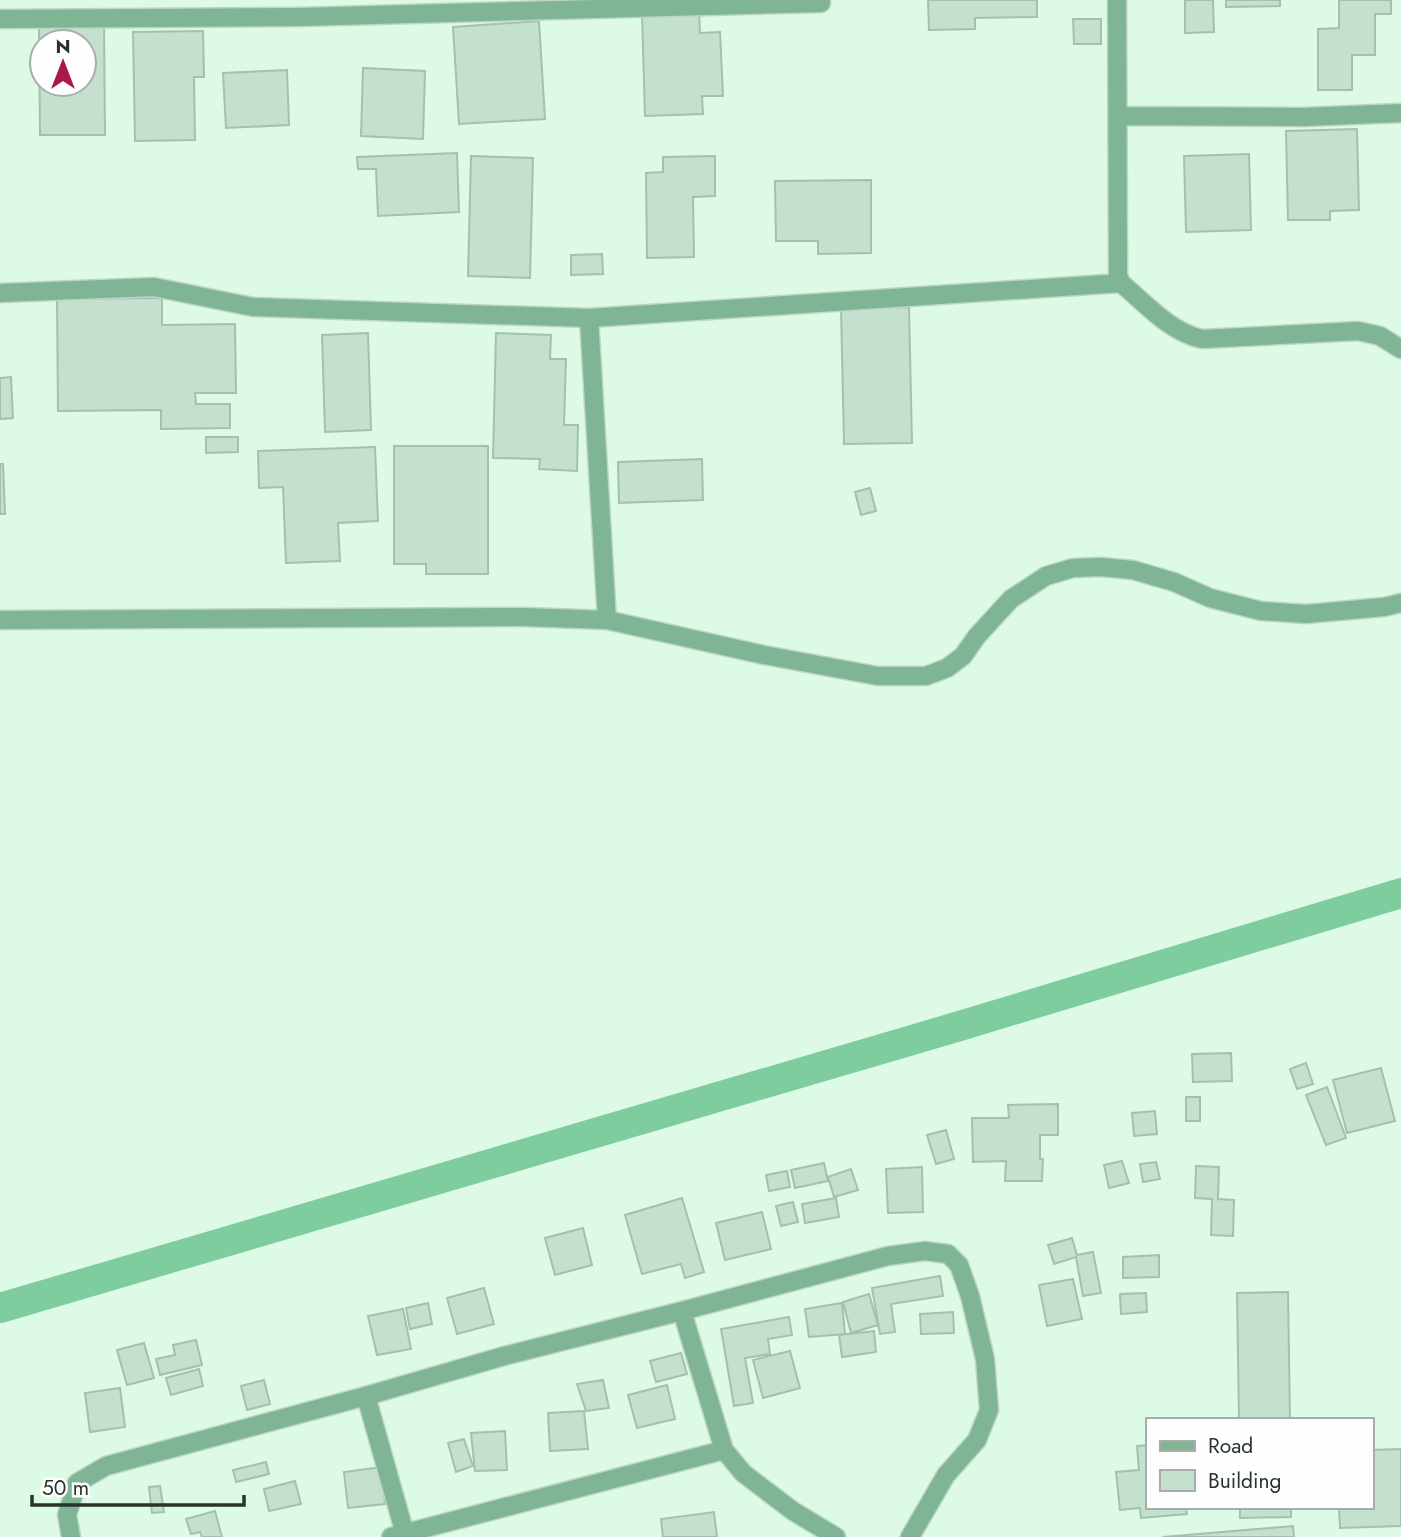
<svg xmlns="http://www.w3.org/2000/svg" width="1401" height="1537" font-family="Jost,sans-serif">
	<rect width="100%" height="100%" fill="#ddfae7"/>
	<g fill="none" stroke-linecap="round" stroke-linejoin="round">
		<path stroke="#7fcd9f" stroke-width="30" d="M0 1308 963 1025 1401 893"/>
	</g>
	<path fill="#c4e0ce" stroke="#a4c0ae" stroke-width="2" fill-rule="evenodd" d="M928 0H1037V17L975 18V29L929 30Z
		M1185 0H1213L1214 32 1185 33Z
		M1226 0H1280V6L1226 7Z
		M1339 0H1391V14H1375V55H1352V90H1318V29L1339 28Z
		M699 13 700 33 720 32 723 96H702L703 114 645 116 642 15Z
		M1073 19H1101V44H1074Z
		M104 21 105 135H40L39 22ZM42 42H84V84H42Z
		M539 21 545 119 459 124 453 27Z
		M203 31 204 77H194L195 140 135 141 133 32Z
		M363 68 425 71 423 139 361 136Z
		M287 70 289 125 226 128 223 73Z
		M1357 129 1359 210 1330 211V220H1288L1286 131Z
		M457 153 459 212 378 216 376 169H358L357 157Z
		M1249 154 1251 230 1186 232 1184 156Z
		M471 156 533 158 530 278 468 276Z
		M715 156V196L693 197 694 257 647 258 646 173 663 172V157Z
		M871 180V253L818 254V241H776L775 181Z
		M602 254 603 274 571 275V255Z
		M162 298V325L235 324 236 393H195L196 404H230V428L161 429V410L58 411 57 299Z
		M909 307 912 443 844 444 841 308Z
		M368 333 371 430 325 432 322 335Z
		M496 333 551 335 550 359H566L564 425H578L577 471 539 469 540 459 493 458Z
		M11 377 13 418 0 419V378Z
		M206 437H238V452L206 453Z
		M394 446H488V574H426V564H394Z
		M375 447 378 521 338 523 340 561 286 563 283 487 259 488 258 451Z
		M702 459 703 500 619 503 618 462Z
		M0 464H3L5 514H0Z
		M870 488 876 511 861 515 855 492Z
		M1231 1053 1232 1081 1193 1082 1192 1054Z
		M1306 1063 1313 1084 1297 1089 1290 1069Z
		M1381 1068 1395 1121 1347 1133 1333 1080Z
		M1327 1087 1346 1138 1326 1145 1306 1095Z
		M1186 1097H1200V1121H1186Z
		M1058 1104V1135H1040V1159H1043L1042 1181H1005L1006 1161 973 1162 972 1118H1009L1008 1105Z
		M1155 1111 1157 1134 1134 1136 1132 1113Z
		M946 1130 954 1159 936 1164 927 1135Z
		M1122 1161 1129 1183 1109 1188 1104 1165Z
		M1156 1162 1160 1179 1143 1182 1140 1164Z
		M824 1163 828 1181 795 1188 791 1170Z
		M1196 1166 1219 1167 1218 1199 1234 1200 1233 1236 1211 1235 1212 1199 1195 1198Z
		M922 1167 923 1212 888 1213 886 1169Z
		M851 1169 858 1190 834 1197 828 1177Z
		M787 1171 790 1187 769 1191 766 1175Z
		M682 1198 704 1272 685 1278 681 1264 642 1274 625 1215Z
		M836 1198 839 1217 805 1223 802 1204Z
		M793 1202 798 1222 781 1226 776 1206Z
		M762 1212 771 1249 725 1260 716 1223Z
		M583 1228 592 1265 555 1275 545 1238Z
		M1072 1238 1077 1255 1093 1252 1101 1293 1083 1296 1076 1257 1054 1264 1048 1245Z
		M1159 1255V1277L1123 1278V1257Z
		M940 1276 943 1296 891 1304 895 1332 880 1334 872 1288Z
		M1073 1279 1082 1319 1047 1326 1039 1285Z
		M484 1288 494 1324 457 1334 447 1298Z
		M1288 1292 1290 1420H1239L1237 1293Z
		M1146 1293 1147 1312 1121 1314 1120 1294Z
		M869 1294 878 1325 851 1333 843 1302Z
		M428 1303 432 1324 410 1329 406 1308Z
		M842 1303 845 1334 809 1337 805 1309Z
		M403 1309 411 1349 377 1355 368 1316Z
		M953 1312 954 1333 921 1334 920 1314Z
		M789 1317 792 1335 768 1339 770 1354 745 1358 753 1403 734 1406 721 1329Z
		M874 1331 876 1352 842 1357 839 1335Z
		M196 1340 202 1365 160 1375 156 1359 175 1355 173 1345Z
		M144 1343 154 1378 127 1385 117 1350Z
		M790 1351 800 1388 763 1398 753 1360Z
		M681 1353 687 1374 656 1382 650 1361Z
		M199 1369 203 1386 171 1395 166 1378Z
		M264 1380 270 1404 247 1410 241 1386Z
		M603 1380 609 1408 586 1411 577 1384Z
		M667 1385 675 1419 637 1428 628 1395Z
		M120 1388 125 1427 90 1432 85 1393Z
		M584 1411 588 1449 550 1451 548 1413Z
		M505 1431 507 1470 475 1471 471 1433Z
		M464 1439 473 1466 456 1472 448 1443Z
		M1147 1445V1507H1186L1187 1514 1141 1518 1140 1508 1120 1510 1116 1472 1139 1470 1137 1446Z
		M1401 1449V1526L1340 1528 1339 1507H1371V1450Z
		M266 1462 269 1474 236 1482 233 1470Z
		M382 1467 385 1504 348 1508 344 1472Z
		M295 1481 301 1504 269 1511 264 1489Z
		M160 1486 164 1512 152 1513 149 1487Z
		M1240 1507H1291V1517L1240 1518Z
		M215 1511 222 1537H202L200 1532 191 1534 186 1519Z
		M714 1512 717 1537H663L661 1519Z
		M1293 1526 1294 1537H1163Z"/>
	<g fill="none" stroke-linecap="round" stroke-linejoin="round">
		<defs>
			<path id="minor" d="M1117 0 1118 275 1121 283C1146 304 1170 332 1202 339L1358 331 1380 336 1401 349
				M0 19 300 17 779 4 821 3V0
				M1118 116 1304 117 1401 113
				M0 293 154 287 253 307 589 318 607 620
				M589 318 1121 283
				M0 620 523 617 607 620 764 655 878 676H926L947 668 963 656 977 636 1011 599 1046 576 1073 568 1101 567 1133 570 1174 582 1210 598 1261 611 1306 614 1384 607 1401 603
				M682 1311 724 1450 743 1473 793 1511 836 1537
				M366 1396 405 1534
				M71 1537 67 1515 77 1483 106 1466 366 1396 504 1356 682 1311 888 1256 925 1251 948 1254 959 1265 970 1296 985 1359 989 1410 977 1440 946 1475 910 1537
				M391 1537 724 1450"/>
		</defs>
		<use href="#minor" stroke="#bcd6c5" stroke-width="21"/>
		<use href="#minor" stroke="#7fb494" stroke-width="18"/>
	</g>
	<rect x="1146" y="1418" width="228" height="91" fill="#fefefe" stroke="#a8adaa" stroke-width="2"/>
	<rect x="1160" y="1441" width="35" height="10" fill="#7fb494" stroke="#a8adaa" stroke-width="2"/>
	<text x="1208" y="1453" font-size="21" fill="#28332c">Road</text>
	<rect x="1160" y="1470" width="35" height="21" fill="#c4e0ce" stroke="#a8adaa" stroke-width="2"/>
	<text x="1208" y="1488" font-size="21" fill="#28332c">Building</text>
	<g transform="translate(63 63)"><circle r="33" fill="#fefefe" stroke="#a8adaa" stroke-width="2"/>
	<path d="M0-5L12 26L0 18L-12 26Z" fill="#aa174c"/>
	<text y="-10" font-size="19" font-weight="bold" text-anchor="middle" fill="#28332c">N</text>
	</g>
	<path d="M32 1495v10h212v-10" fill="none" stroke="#28332c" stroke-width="3.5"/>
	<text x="42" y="1495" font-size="21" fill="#28332c" stroke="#fefefe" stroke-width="5" paint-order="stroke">50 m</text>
</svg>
